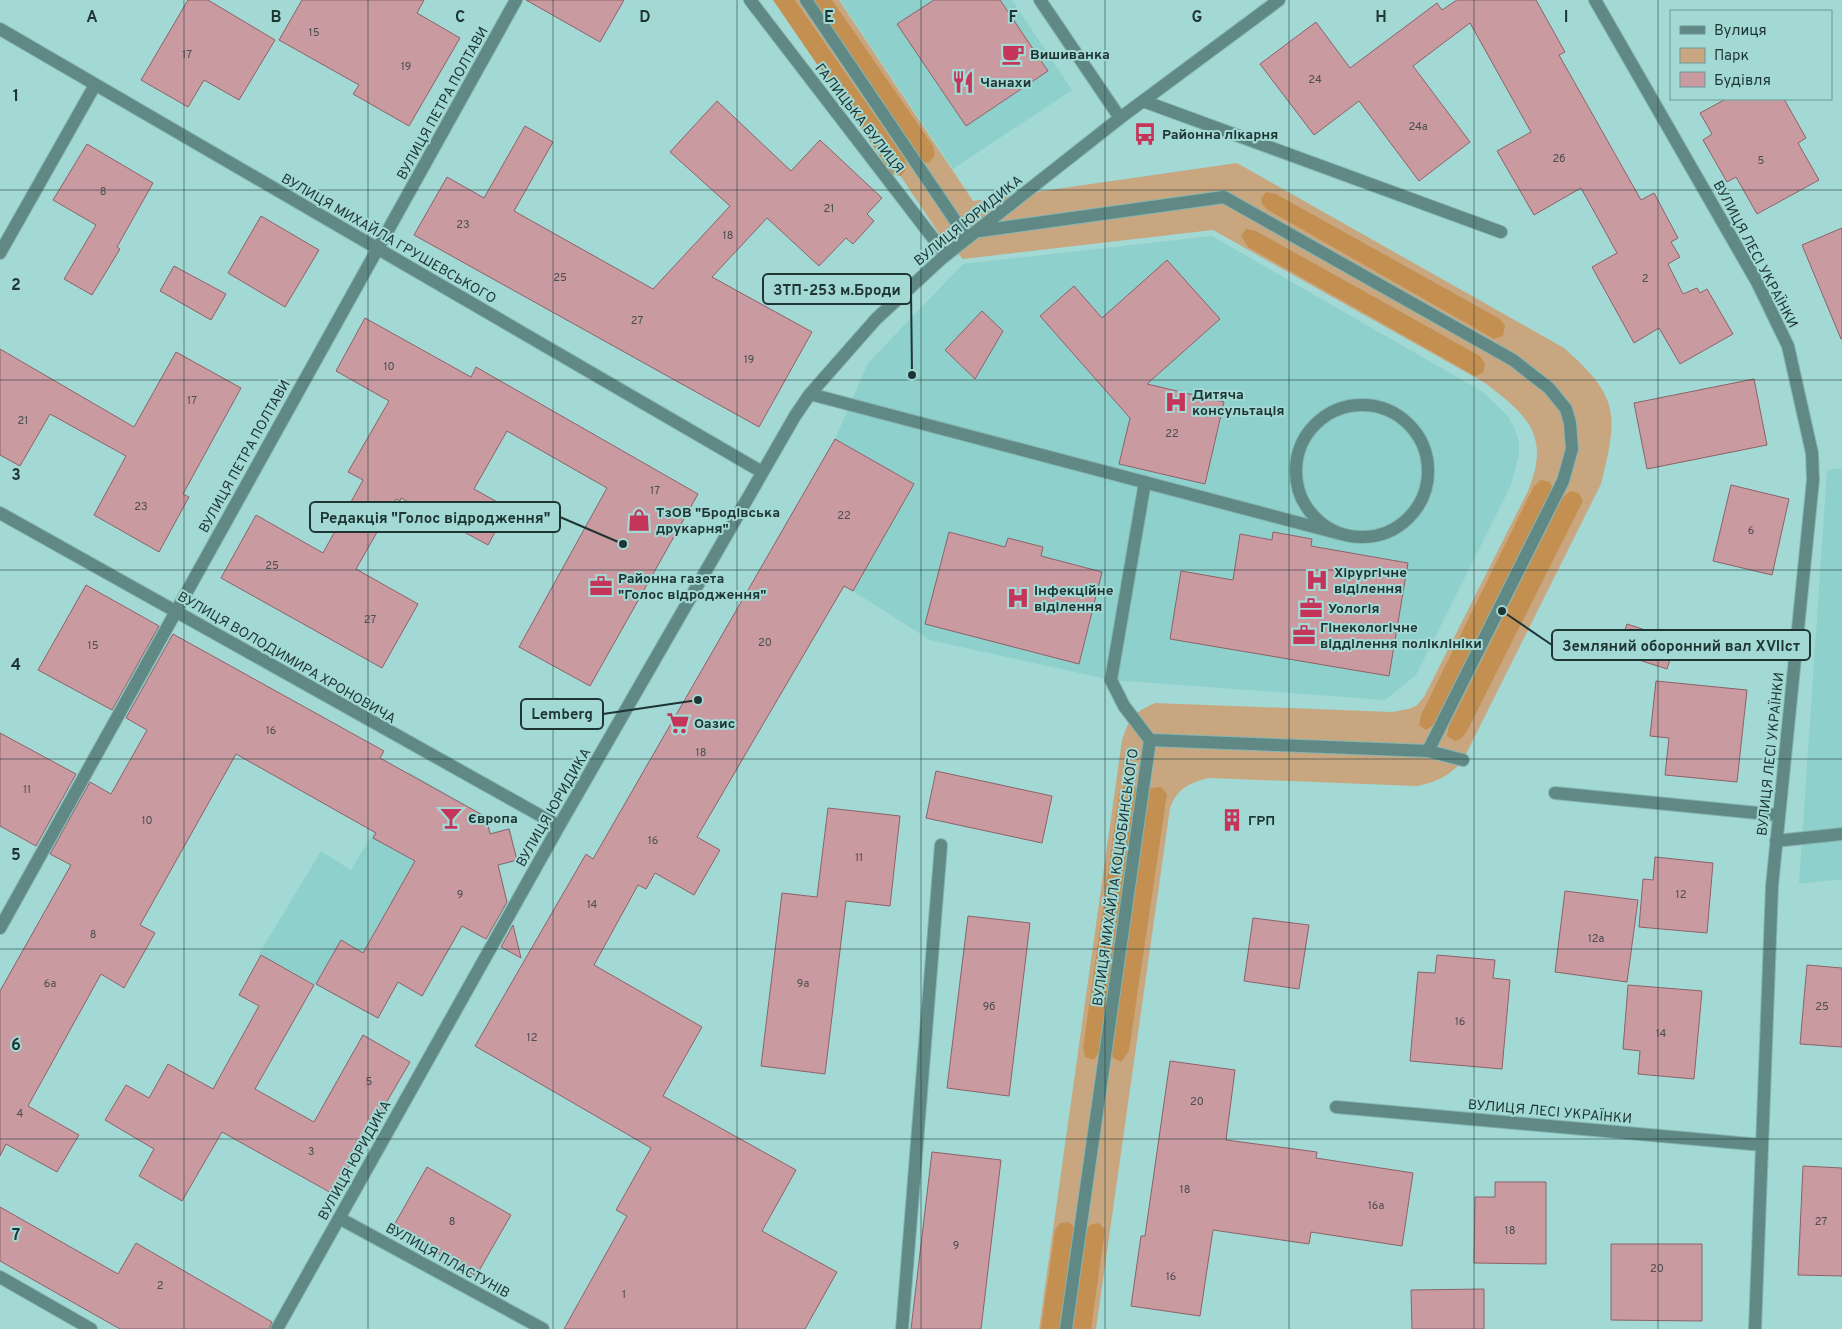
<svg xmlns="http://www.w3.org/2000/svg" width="1842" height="1329" font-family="Overpass,sans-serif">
	<rect width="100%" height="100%" fill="#a2d9d5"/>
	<path fill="#8ed0cb" d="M840 0H1012L1072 90 953 169Z
		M1212 236 1483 392 1508 416 1514 427 1519 442V455L1511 485 1416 675 1385 700 1111 680 930 640 853 591 914 484 835 439 868 363 963 264Z
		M1842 468V879L1799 884 1827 470Z
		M409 772 487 817 491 832 510 828 518 861 499 866 504 885 476 934 462 927 423 997 398 983 378 1019 259 954 321 851 351 870Z"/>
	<path fill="#c8a780" d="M783 0H839L973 201 1237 163 1564 348C1620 397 1618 415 1601 484L1463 760C1450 776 1437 782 1417 786L1208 778C1189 783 1177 789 1170 808L1096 1329H1039L1122 740C1130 717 1133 713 1155 703L1392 712 1408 709 1416 706 1424 697 1528 491C1551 435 1527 415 1485 383L1213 230 963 259 940 235Z"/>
	<path fill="#c39052" d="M773 0H795L905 159 907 168 901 176 892 174Z
		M810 0H832L933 146 935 155 929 163 920 162Z
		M1266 192 1276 194 1500 319 1505 326 1503 336 1494 339 1268 210 1262 204 1261 199Z
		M1246 229 1256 231 1480 356 1485 364 1483 373 1475 376 1248 247 1241 236Z
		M1541 480 1550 482 1554 491 1437 722 1426 730 1419 725 1421 715 1534 486Z
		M1570 491 1579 493 1583 501 1466 733 1460 739 1455 741 1447 736 1449 726 1563 497Z
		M1133 785 1139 792 1101 1049 1094 1060 1085 1057 1083 1048 1119 795 1124 786Z
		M1161 787 1167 794 1129 1051 1121 1062 1113 1058 1111 1049 1146 796 1151 788Z
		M1069 1222 1075 1228 1060 1329H1041L1055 1230 1060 1223Z
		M1099 1223 1105 1230 1091 1329H1071L1085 1232 1090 1225Z"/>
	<path fill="#c99aa0" stroke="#8d6268" d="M188 0H208L275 40 239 100 204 80 188 107 141 80Z
		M302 0H424L417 13 460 38 409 126 353 94 359 85 279 40Z
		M526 0H624L600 42Z
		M934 0H1000L1048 71 966 126 897 24Z
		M1457 0H1536L1565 52 1559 55 1641 200 1654 193 1678 238 1671 242 1680 257 1668 264 1683 294 1697 288 1700 293 1707 289 1733 334 1680 364 1659 328 1634 343 1592 267 1617 253 1581 188 1534 215 1497 151 1531 132 1470 23 1413 66 1470 142 1419 181 1359 101 1314 135 1260 64 1316 22 1350 68 1437 3 1442 10Z
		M1726 99H1784L1806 138 1798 143 1819 180 1757 214 1736 177 1727 182 1703 140 1712 134 1700 113Z
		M717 101 791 171 820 140 882 198 867 214 874 221 853 244 846 238 819 266 767 218 712 277 812 332 759 427 414 235 447 177 484 198 525 126 553 142 514 211 653 289 730 206 670 152Z
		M87 144 153 183 117 247 120 249 92 295 64 279 96 225 53 200Z
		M261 216 319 250 285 307 228 273Z
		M1842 228V339H1841L1802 245Z
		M1167 260 1220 319 1147 384 1224 402 1205 484 1119 464 1130 418 1040 316 1074 286 1102 318Z
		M174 266 226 294 211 320 160 291Z
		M982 311 1003 331 975 379 945 350Z
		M365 318 471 377 476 367 698 494 590 686 519 647 607 488 507 431 474 489 508 508 488 545 401 498 400 501 396 499 356 569 418 604 382 668 221 578 256 515 323 553 363 480 348 472 389 401 336 371Z
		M0 349 134 427 176 352 241 388 183 494 189 497 159 552 94 515 126 456 50 414 20 466 0 455Z
		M1754 379 1767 445 1647 469 1634 403Z
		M835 439 914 484 853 591 844 586 697 837 720 850 694 895 655 873 646 889 638 885 594 965 702 1027 663 1096 796 1170 762 1231 837 1272 805 1329H564L627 1216 616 1210 651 1148 475 1046 586 854 593 859Z
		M1731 485 1789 499 1772 575 1713 561Z
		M949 532 1005 547 1008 538 1043 547 1041 556 1102 572 1079 664 925 624Z
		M1273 532 1312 539 1311 546 1408 563 1389 676 1170 639 1181 571 1233 580 1240 534 1272 540Z
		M86 585 159 626 112 710 38 670Z
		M1627 624 1676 640 1667 669 1617 653Z
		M173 634 384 751 380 758 486 817 490 834 509 829 517 860 498 865 507 902 486 939 462 926 422 996 398 982 378 1018 316 984 341 940 363 953 415 861 373 838 376 833 236 754 140 925 155 933 124 988 101 974 28 1106 79 1135 57 1172 6 1144 0 1156V991L71 865 50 854 90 782 111 794 147 730 126 718Z
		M1656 681 1747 690 1737 782 1665 775 1669 738 1650 736Z
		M0 733 76 774 36 846 0 826Z
		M936 771 1052 796 1042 843 926 818Z
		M828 808 900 816 890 906 846 901 825 1074 761 1066 782 893 817 897Z
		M1655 857 1713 863 1707 933 1639 927 1643 879 1653 880Z
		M1565 891 1638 900 1627 982 1555 972Z
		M968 916 1030 923 1009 1096 947 1088Z
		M1253 918 1309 925 1299 989 1244 981Z
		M513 925 521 958 501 947Z
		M261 955 314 985 255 1089 314 1122 363 1035 410 1062 333 1194 222 1132 182 1201 139 1176 154 1149 105 1120 126 1085 149 1098 168 1064 213 1089 259 1006 239 995Z
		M1437 955 1495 960 1493 978 1510 980 1502 1069 1410 1061 1418 972 1435 973Z
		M1807 965 1842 968V1047L1800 1044Z
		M1628 985 1702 991 1694 1079 1638 1074 1640 1051 1623 1049Z
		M1170 1061 1235 1070 1226 1140 1317 1152 1316 1158 1413 1173 1402 1246 1311 1232 1309 1244 1213 1230 1200 1316 1131 1306 1141 1236H1145Z
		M932 1152 1001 1160 981 1329H911Z
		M1803 1166 1842 1168V1276L1798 1275Z
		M427 1167 511 1215 476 1276 393 1227Z
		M1495 1182H1546V1264L1474 1263 1475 1197H1495Z
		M0 1207 118 1274 136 1243 272 1322 269 1329H120L0 1261Z
		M1611 1244H1702V1321L1611 1320Z
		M1484 1289V1329H1412L1411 1290Z"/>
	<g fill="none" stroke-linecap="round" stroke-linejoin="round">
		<defs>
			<path id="minor" d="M750 0 946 255
				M806 0 967 238
				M1040 0 1120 118
				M1595 0 1757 282 1788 346 1812 453 1813 480 1772 886 1755 1329
				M0 29 762 472
				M1143 101 1501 232
				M979 231 1224 197 1513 360 1549 388 1566 409 1570 423 1572 449 1563 481 1428 751
				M0 253 95 85
				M810 394 1341 534
				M1296 471a66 66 0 1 1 132 0a66 66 0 1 1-132 0Z
				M1145 482 1111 680 1124 706 1150 740
				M0 513 559 826
				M1150 740 1428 751 1463 760
				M1555 793 1778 815
				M1776 841 1842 834
				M0 928 516 0
				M1336 1107 1762 1145
				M339 1218 543 1329
				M0 1277 91 1329
				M277 1329 559 826 795 416 810 394 876 319 941 259 1120 118 1279 0
				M902 1329 941 845
				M1066 1329 1150 740"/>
		</defs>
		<use href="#minor" stroke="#85b5b2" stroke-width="14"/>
		<use href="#minor" stroke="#608986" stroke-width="12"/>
	</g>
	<path fill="none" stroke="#1f3534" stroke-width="1" stroke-opacity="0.55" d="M184 0V1329M368 0V1329M553 0V1329M737 0V1329M921 0V1329M1105 0V1329M1289 0V1329M1474 0V1329M1658 0V1329M0 190H1842M0 380H1842M0 570H1842M0 759H1842M0 949H1842M0 1139H1842"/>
	<defs>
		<symbol id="cafe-bare" viewBox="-9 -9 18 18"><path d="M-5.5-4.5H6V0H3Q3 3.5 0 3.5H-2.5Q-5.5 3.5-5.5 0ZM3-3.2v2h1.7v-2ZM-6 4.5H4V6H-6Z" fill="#c43559" stroke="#a2d9d5" stroke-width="2.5" paint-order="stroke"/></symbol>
		<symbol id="restaurant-bare" viewBox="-9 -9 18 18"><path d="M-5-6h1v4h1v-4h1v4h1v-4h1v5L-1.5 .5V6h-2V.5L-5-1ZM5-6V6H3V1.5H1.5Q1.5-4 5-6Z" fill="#c43559" stroke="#a2d9d5" stroke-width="2.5" paint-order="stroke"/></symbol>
		<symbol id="bus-bare" viewBox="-9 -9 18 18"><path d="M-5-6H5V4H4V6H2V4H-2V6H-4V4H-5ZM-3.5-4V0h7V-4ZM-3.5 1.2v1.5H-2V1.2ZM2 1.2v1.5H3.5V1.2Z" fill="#c43559" stroke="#a2d9d5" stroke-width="2.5" paint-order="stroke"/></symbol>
		<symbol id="hospital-bare" viewBox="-9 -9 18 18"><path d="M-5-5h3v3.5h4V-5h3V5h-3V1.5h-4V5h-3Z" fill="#c43559" stroke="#a2d9d5" stroke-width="2.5" paint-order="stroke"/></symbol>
		<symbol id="shop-bare" viewBox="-9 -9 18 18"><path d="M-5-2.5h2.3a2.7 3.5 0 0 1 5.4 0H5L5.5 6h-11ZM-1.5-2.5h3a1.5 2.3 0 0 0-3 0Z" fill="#c43559" stroke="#a2d9d5" stroke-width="2.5" paint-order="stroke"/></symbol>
		<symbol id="office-bare" viewBox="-9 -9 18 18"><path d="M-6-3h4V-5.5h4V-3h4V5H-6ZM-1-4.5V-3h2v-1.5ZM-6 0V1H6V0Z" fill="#c43559" stroke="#a2d9d5" stroke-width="2.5" paint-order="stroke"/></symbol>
		<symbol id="supermarket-bare" viewBox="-9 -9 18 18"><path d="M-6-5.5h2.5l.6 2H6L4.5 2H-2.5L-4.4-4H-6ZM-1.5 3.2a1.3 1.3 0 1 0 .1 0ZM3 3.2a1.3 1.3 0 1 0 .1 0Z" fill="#c43559" stroke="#a2d9d5" stroke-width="2.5" paint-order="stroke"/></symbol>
		<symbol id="bar-bare" viewBox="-9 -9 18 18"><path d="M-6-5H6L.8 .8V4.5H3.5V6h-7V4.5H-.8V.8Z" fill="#c43559" stroke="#a2d9d5" stroke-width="2.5" paint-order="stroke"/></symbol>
		<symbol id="building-bare" viewBox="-9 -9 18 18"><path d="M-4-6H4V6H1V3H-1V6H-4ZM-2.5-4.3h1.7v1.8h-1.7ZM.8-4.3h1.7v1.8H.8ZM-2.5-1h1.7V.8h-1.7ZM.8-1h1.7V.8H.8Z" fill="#c43559" stroke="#a2d9d5" stroke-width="2.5" paint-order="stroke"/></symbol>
	</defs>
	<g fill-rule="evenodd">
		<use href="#cafe-bare" x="997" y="38" width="32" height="32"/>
		<use href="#restaurant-bare" x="947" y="66" width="32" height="32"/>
		<use href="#bus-bare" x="1129" y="118" width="32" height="32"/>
		<use href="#hospital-bare" x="1160" y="386" width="32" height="32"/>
		<use href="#shop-bare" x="623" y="504" width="32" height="32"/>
		<use href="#hospital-bare" x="1301" y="564" width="32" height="32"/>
		<use href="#office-bare" x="585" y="570" width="32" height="32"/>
		<use href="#hospital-bare" x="1002" y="582" width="32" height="32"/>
		<use href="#office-bare" x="1295" y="592" width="32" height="32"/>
		<use href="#office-bare" x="1288" y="619" width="32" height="32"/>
		<use href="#supermarket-bare" x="662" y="707" width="32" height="32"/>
		<use href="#bar-bare" x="435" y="802" width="32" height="32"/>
		<use href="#building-bare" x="1216" y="804" width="32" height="32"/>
	</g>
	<g text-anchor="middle" stroke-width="4" stroke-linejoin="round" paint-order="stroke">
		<g font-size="11" fill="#4a4e4f">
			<text x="314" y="36">15</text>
			<text x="187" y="58">17</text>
			<text x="406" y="70">19</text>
			<text x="1315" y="83">24</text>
			<text x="1418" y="130">24а</text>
			<text x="1559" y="162">2б</text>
			<text x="1761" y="164">5</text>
			<text x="103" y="195">8</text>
			<text x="829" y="212">21</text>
			<text x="463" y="228">23</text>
			<text x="728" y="239">18</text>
			<text x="560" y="281">25</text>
			<text x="1645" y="282">2</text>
			<text x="637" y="324">27</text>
			<text x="749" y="363">19</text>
			<text x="389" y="370">10</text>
			<text x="192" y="404">17</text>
			<text x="23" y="424">21</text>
			<text x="1172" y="437">22</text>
			<text x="655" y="494">17</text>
			<text x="141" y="510">23</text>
			<text x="844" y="519">22</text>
			<text x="1751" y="534">6</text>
			<text x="272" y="569">25</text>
			<text x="370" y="623">27</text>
			<text x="765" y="646">20</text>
			<text x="93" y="649">15</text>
			<text x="271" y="734">16</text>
			<text x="701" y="756">18</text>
			<text x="27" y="793">11</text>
			<text x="147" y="824">10</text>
			<text x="653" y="844">16</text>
			<text x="859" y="861">11</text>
			<text x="460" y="898">9</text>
			<text x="1681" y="898">12</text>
			<text x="592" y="908">14</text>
			<text x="93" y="938">8</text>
			<text x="1596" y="942">12а</text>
			<text x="50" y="987">6а</text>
			<text x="803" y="987">9а</text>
			<text x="989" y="1010">9б</text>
			<text x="1822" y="1010">25</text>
			<text x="1460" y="1025">16</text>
			<text x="1661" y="1037">14</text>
			<text x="532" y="1041">12</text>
			<text x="369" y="1085">5</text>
			<text x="1197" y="1105">20</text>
			<text x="20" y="1117">4</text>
			<text x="311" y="1155">3</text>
			<text x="1185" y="1193">18</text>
			<text x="1376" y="1209">16а</text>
			<text x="452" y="1225">8</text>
			<text x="1821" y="1225">27</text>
			<text x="1510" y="1234">18</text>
			<text x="956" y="1249">9</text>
			<text x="1657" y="1272">20</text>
			<text x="1171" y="1280">16</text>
			<text x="160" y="1289">2</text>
			<text x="624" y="1298">1</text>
		</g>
		<g font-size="14" font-weight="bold" fill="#1f3534" stroke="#a2d9d5" text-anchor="start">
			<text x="1030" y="59">Вишиванка</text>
			<text x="980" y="87">Чанахи</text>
			<text x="1162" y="139">Районна лікарня</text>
			<text x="1192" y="399">Дитяча<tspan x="1192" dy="16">консультація</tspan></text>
			<text x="656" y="517">ТзОВ "Бродівська<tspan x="656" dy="16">друкарня"</tspan></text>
			<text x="1334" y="577">Хірургічне<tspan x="1334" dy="16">віділення</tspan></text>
			<text x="618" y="583">Районна газета<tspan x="618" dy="16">"Голос відродження"</tspan></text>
			<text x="1034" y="595">Інфекційне<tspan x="1034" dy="16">віділення</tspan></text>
			<text x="1328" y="613">Уологія</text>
			<text x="1320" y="632">Гінекологічне<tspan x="1320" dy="16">відділення поліклініки</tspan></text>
			<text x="694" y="728">Оазис</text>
			<text x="468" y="823">Європа</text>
			<text x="1248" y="825">ГРП</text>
		</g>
		<g font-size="14" fill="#1f3534" stroke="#a2d9d5">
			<text transform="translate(442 103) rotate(-61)" y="5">ВУЛИЦЯ ПЕТРА ПОЛТАВИ</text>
			<text transform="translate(860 118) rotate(52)" y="5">ГАЛИЦЬКА ВУЛИЦЯ</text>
			<text transform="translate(968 220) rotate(-39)" y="5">ВУЛИЦЯ ЮРИДИКА</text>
			<text transform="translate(389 238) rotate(30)" y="5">ВУЛИЦЯ МИХАЙЛА ГРУШЕВСЬКОГО</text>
			<text transform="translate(1756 254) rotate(62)" y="5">ВУЛИЦЯ ЛЕСІ УКРАЇНКИ</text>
			<text transform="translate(244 456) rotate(-61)" y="5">ВУЛИЦЯ ПЕТРА ПОЛТАВИ</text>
			<text transform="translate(287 657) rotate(30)" y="5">ВУЛИЦЯ ВОЛОДИМИРА ХРОНОВИЧА</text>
			<text transform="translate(1770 754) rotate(-84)" y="5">ВУЛИЦЯ ЛЕСІ УКРАЇНКИ</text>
			<text transform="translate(553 807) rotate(-60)" y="5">ВУЛИЦЯ ЮРИДИКА</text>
			<text transform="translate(1115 877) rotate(-82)" y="5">ВУЛИЦЯ МИХАЙЛА КОЦЮБИНСЬКОГО</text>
			<text transform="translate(1550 1111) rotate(5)" y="5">ВУЛИЦЯ ЛЕСІ УКРАЇНКИ</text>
			<text transform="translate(354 1160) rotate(-61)" y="5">ВУЛИЦЯ ЮРИДИКА</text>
			<text transform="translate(448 1260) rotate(29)" y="5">ВУЛИЦЯ ПЛАСТУНІВ</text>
		</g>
	</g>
	<g font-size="16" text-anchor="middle" font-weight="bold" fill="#1f3534" stroke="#a2d9d5" stroke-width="4" stroke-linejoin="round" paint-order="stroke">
		<text x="92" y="22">A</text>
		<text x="276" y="22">B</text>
		<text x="460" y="22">C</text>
		<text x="645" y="22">D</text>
		<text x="829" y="22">E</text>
		<text x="1013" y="22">F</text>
		<text x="1197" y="22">G</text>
		<text x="1381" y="22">H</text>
		<text x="1566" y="22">I</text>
		<text x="16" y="101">1</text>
		<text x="16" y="290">2</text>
		<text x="16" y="480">3</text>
		<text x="16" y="670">4</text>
		<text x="16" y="860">5</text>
		<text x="16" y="1050">6</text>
		<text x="16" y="1240">7</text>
	</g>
	<path fill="none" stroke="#1f3534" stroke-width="2" d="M912 375L911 289M623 544L560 517M1502 611L1552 645M698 700L603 714"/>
	<g fill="#1f3534" stroke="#a2d9d5" stroke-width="2">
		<circle cx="912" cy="375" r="5"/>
		<circle cx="623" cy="544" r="5"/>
		<circle cx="1502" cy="611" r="5"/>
		<circle cx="698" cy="700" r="5"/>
	</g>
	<g fill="#a2d9d5" stroke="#1f3534" stroke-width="2">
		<rect x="763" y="274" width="148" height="30" rx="5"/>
		<rect x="310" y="502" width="250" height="30" rx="5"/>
		<rect x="1552" y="630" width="258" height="30" rx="5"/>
		<rect x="521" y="699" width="82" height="30" rx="5"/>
	</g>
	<g font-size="15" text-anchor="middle" font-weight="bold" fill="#1f3534">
		<text x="837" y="295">ЗТП-253 м.Броди</text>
		<text x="435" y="523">Редакція "Голос відродження"</text>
		<text x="1681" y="651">Земляний оборонний вал XVIIст</text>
		<text x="562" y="719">Lemberg</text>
	</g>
	<rect x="1670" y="10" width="162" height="90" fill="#a2d9d5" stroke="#6e9795"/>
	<rect x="1680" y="26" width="25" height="8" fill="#608986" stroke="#6e9795"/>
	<text x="1714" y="35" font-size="15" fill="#1f3534">Вулиця</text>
	<rect x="1680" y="48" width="25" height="15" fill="#c8a780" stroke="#6e9795"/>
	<text x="1714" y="60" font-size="15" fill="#1f3534">Парк</text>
	<rect x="1680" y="72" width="25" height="15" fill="#c99aa0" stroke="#6e9795"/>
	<text x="1714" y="85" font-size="15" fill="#1f3534">Будівля</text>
</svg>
